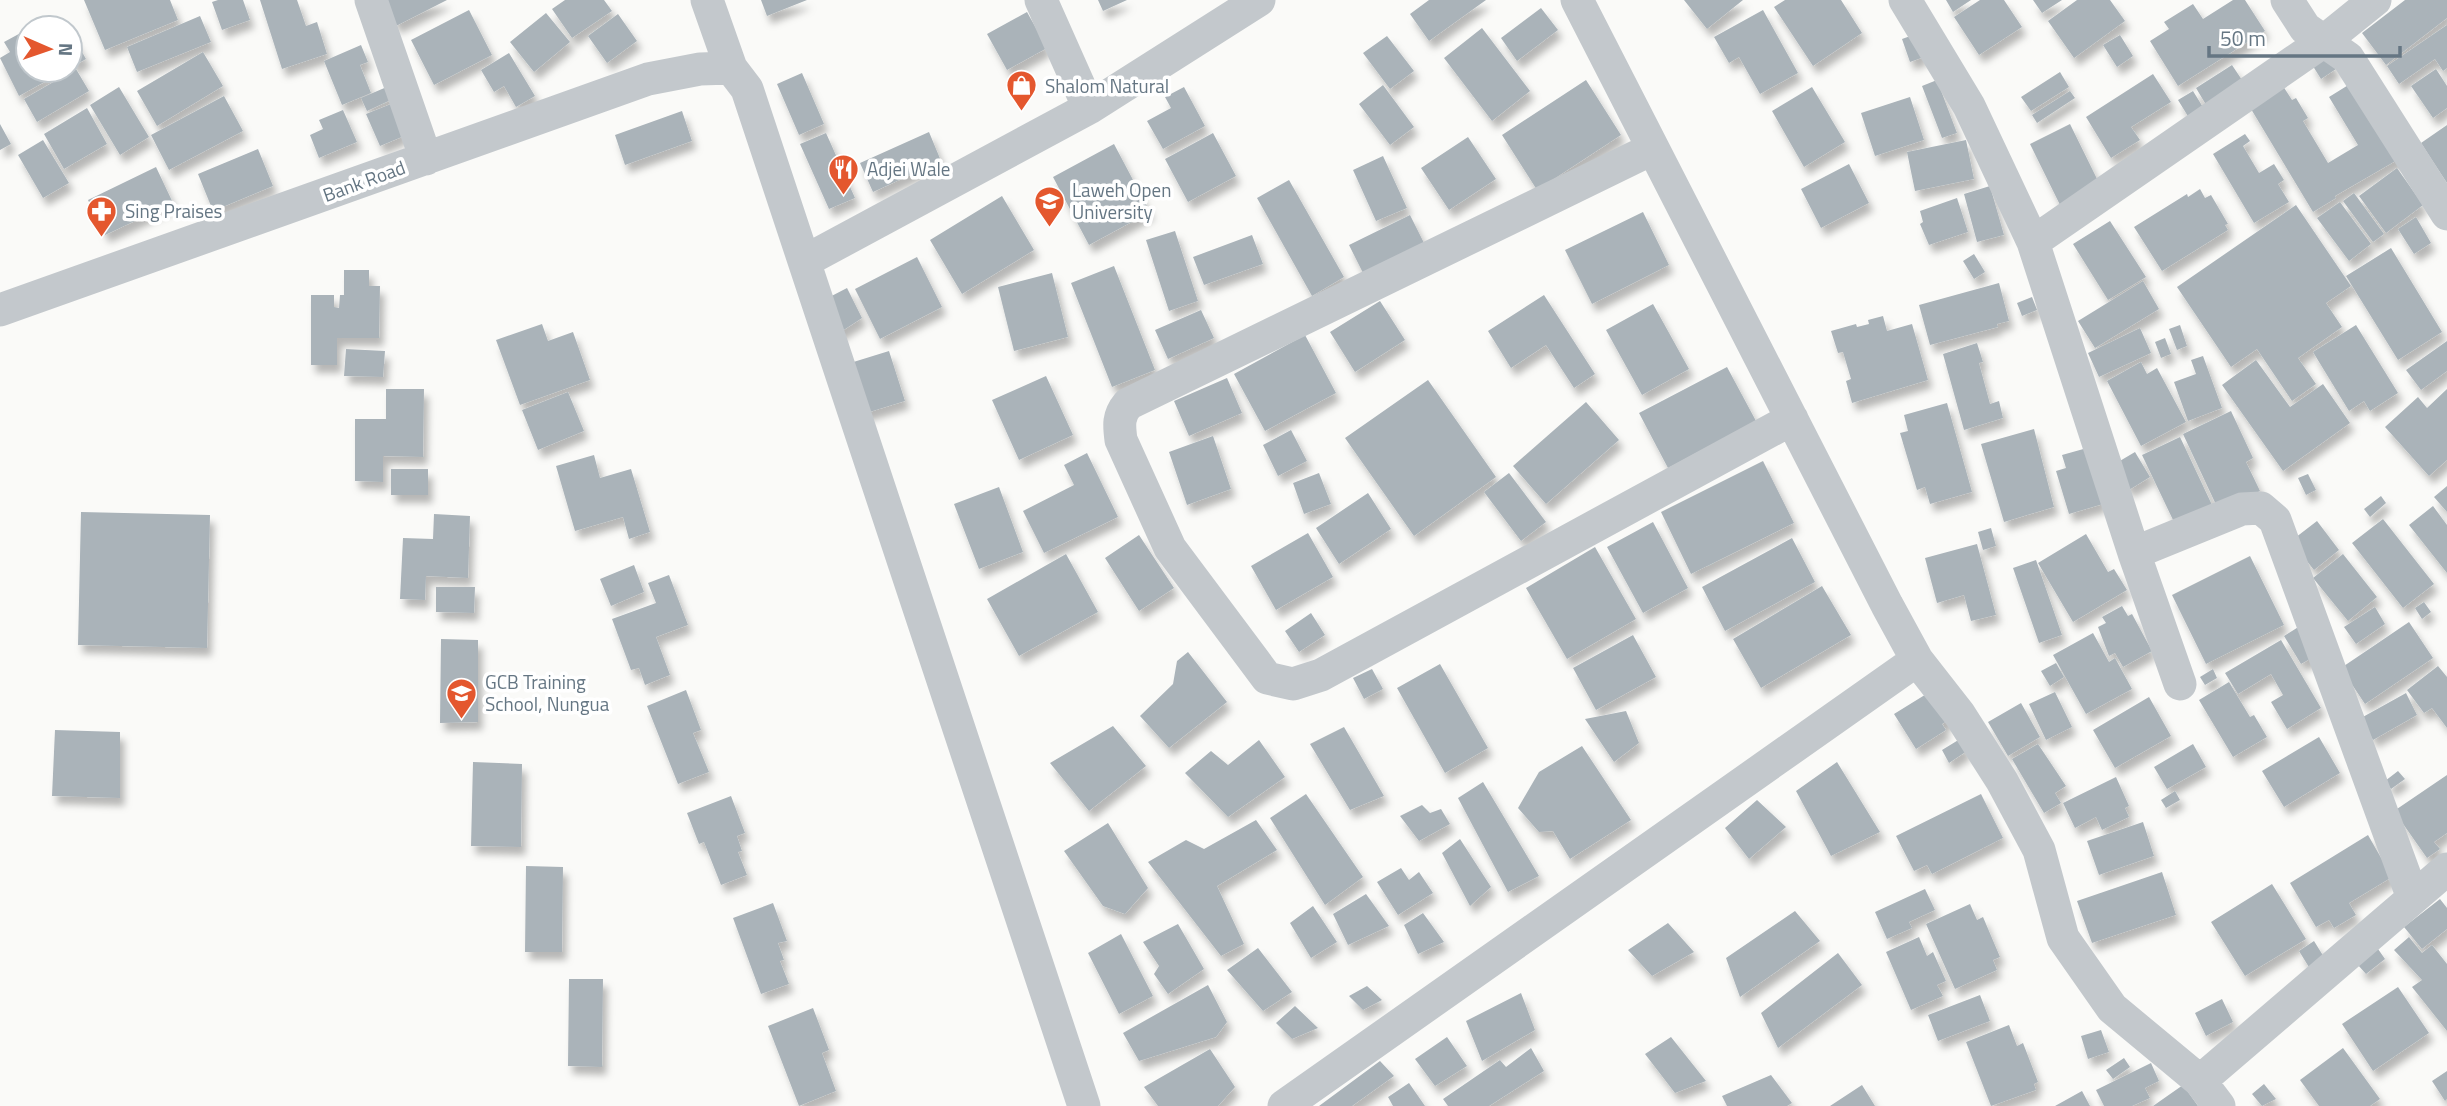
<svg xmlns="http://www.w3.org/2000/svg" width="2447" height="1106" font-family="'Titillium Web',sans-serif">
	<defs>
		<filter id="shadow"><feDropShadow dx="4.5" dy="8" stdDeviation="3.5" flood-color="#0004"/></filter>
	</defs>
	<rect width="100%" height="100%" fill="#fafaf8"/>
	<path fill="#aab3b9" filter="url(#shadow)" d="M84 0H170L178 20 105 50Z
		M218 0H243L250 20 222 30 212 2Z
		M260 0H297L306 26 317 22 327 54 282 69Z
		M383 0H447L396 26Z
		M565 0H604L612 11 572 38 552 9Z
		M761 0H807L767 16Z
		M1098 0H1127L1103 11Z
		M1429 0H1486L1429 41 1410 14Z
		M1684 0H1743L1707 29Z
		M1785 0H1841L1862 33 1813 66 1774 7Z
		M1946 0H1971L1953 12Z
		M1980 0H2004L2022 27 1979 55 1954 17Z
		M2033 0H2062L2042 13Z
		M2077 0H2110L2125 21 2074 58 2048 21Z
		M2233 0H2245L2265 31 2178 86 2150 41 2169 29 2164 22 2193 4 2203 19Z
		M2405 0H2447V18L2386 65 2362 33Z
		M1541 8 1558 30 1517 61 1501 38Z
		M469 10 492 55 434 85 411 40Z
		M1763 10 1798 73 1760 94 1739 57 1729 63 1714 37Z
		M1027 12 1047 48 1007 70 987 34Z
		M546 13 570 42 534 72 510 42Z
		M618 14 637 41 607 63 588 36Z
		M52 16 58 28H29Z
		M200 16 211 42 137 72 127 47Z
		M2447 25V68L2443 71 2435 59 2399 84 2387 66Z
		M1482 28 1530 91 1492 121 1444 58Z
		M28 29V70H66L19 96 0 58 10 52 4 42Z
		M70 31 86 59 70 68Z
		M1916 34 1924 57 1910 62 1902 39Z
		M2120 35 2133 56 2117 67 2103 45Z
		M1387 36 1414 71 1390 89 1363 53Z
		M361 45 368 62 360 65 371 93 342 105 324 61Z
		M203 52 223 86 157 126 137 91Z
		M509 53 535 96 516 107 504 86 494 92 481 70Z
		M2325 53 2336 69 2321 79 2311 63Z
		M2232 65 2242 80 2211 113 2196 88Z
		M76 69 89 91 37 122 24 99Z
		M2436 69 2447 86V108L2433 118 2411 86Z
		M2060 72 2069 87 2031 111 2021 97Z
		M802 73 824 124 799 135 777 84Z
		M2153 74 2171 102 2131 127 2140 140 2111 158 2086 117Z
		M1586 80 1621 135 1537 190 1502 135Z
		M1937 80 1957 133 1942 138 1922 86Z
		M2281 83 2292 100 2296 98 2308 118 2303 121 2328 163 2358 145 2329 97 2350 84 2404 156 2335 196 2336 198 2313 212 2248 104Z
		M1383 85 1414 127 1390 145 1359 104Z
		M389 86 395 98 367 111 361 98Z
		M119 87 149 137 120 155 90 105Z
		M1184 87 1205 126 1163 149 1147 121 1171 108 1165 97Z
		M1812 87 1845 142 1804 167 1772 111Z
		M2070 91 2075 98 2037 123 2032 115Z
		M2193 91 2209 117 2194 126 2178 100Z
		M224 96 243 131 169 170 151 135Z
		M1910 97 1924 140 1875 156 1861 113Z
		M391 104 404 136 380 146 366 114Z
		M87 108 107 144 64 169 44 134Z
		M343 110 357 142 319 158 310 135 323 129 319 120Z
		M682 111 692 141 625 165 615 135Z
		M0 124 11 144 0 150Z
		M2070 124 2099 183 2063 211 2030 144Z
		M2447 125V183L2421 143Z
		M929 132 941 161 873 192 860 163Z
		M826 133 855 198 829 209 800 144Z
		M1213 133 1236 176 1188 202 1165 159Z
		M2245 134 2250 141 2243 146 2259 173 2274 164 2284 180 2278 184 2289 202 2254 223 2213 154Z
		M1468 137 1496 179 1449 210 1421 168Z
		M43 140 69 183 43 198 18 155Z
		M1966 140 1974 179 1915 191 1907 152Z
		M1114 144 1150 212 1089 245 1053 177Z
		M258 149 273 186 213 211 198 174Z
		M1383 156 1407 208 1376 221 1353 170Z
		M1849 164 1869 203 1821 228 1801 189Z
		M156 167 173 203 105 235 88 200Z
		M2397 168 2423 205 2386 233 2359 196Z
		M1289 180 1344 277 1312 296 1257 198Z
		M1990 186 2004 235 1977 242 1964 194Z
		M2200 189 2205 198 2211 195 2228 224 2225 225 2228 230 2162 271 2134 227 2187 194 2188 197Z
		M2354 193 2384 234 2373 242 2343 201Z
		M1002 196 1034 250 962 294 930 240Z
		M1957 198 1968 232 1929 245 1920 224 1923 222 1920 211Z
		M2340 202 2371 244 2349 261 2317 218Z
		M2296 205 2351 286 2326 303 2342 327 2298 358 2316 384 2292 401 2257 349 2231 367 2177 287Z
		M1643 212 1669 265 1592 304 1565 250Z
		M1410 215 1424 243 1363 273 1349 245Z
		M2416 217 2431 243 2414 254 2398 229Z
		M2110 221 2146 277 2108 300 2073 244Z
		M1175 231 1198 301 1169 311 1146 240Z
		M1252 235 1263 264 1204 285 1193 257Z
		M2391 248 2442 332 2398 360 2346 276Z
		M1974 254 1985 272 1974 279 1963 261Z
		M917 257 942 307 880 339 855 289Z
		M1114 266 1155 370 1112 387 1071 283Z
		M344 270H369V286H380L379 338H337V365H311V295H334V307L339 308 340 295H344Z
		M1052 273 1068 337 1014 351 998 287Z
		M2143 281 2159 309 2095 348 2078 321Z
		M1999 283 2009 321 1997 324 1998 327 1930 345 1919 305Z
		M847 288 862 318 836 335 820 302Z
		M1544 295 1595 374 1574 388 1546 345 1511 368 1488 331Z
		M2032 297 2037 310 2022 316 2017 303Z
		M1380 301 1405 340 1355 372 1330 332Z
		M1653 304 1689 369 1642 395 1606 330Z
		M1201 310 1214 338 1168 359 1155 330Z
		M1883 316 1887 331 1912 324 1928 380 1852 403 1846 381 1851 379 1843 352 1838 353 1831 331 1856 324 1857 327 1869 324 1868 320Z
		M542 324 548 341 573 332 590 380 520 405 496 340Z
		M2180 325 2187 346 2177 350 2169 329Z
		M2356 325 2398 393 2370 411 2364 401 2349 411 2313 352Z
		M2140 328 2151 353 2099 377 2088 353Z
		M1305 335 1336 393 1265 431 1234 374Z
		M2165 338 2171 354 2161 358 2155 342Z
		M2447 341V371L2421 390 2406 370Z
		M1977 343 1983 362 1979 363 1990 404 1999 401 2003 418 1964 430 1943 354Z
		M346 349 385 351 383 377 344 376Z
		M889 351 905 401 863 414 847 364Z
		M2203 356 2222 408 2188 421 2174 382 2196 374 2191 360Z
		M2256 360 2290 407 2323 384 2350 423 2283 471 2222 385Z
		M2141 362 2147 374 2157 368 2186 422 2141 446 2107 381Z
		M1727 367 1756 421 1668 468 1639 413Z
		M1046 376 1073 435 1019 460 992 400Z
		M1227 378 1242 413 1189 436 1174 401Z
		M1428 380 1496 477 1414 536 1345 438Z
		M386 389H424L423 457 383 456V482L355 481V419H386Z
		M2447 389V460L2429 476 2385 427 2418 397 2427 408Z
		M568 392 584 431 538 450 522 410Z
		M1586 402 1619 440 1546 504 1513 466Z
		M1947 403 1972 492 1930 504 1925 487 1917 490 1900 433 1908 431 1904 415Z
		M2231 411 2253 458 2246 462 2260 491 2219 511 2183 434Z
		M2034 429 2054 507 2004 522 1981 444Z
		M1291 430 1307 461 1278 476 1263 445Z
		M1213 436 1231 489 1187 505 1169 452Z
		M2180 437 2212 505 2174 522 2142 455Z
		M2087 448 2103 504 2069 514 2056 471 2066 468 2062 455Z
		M2135 452 2150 477 2129 490 2113 465Z
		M1087 453 1118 517 1044 553 1023 511 1074 485 1064 465Z
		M594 455 600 478 631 469 650 532 629 539 623 517 575 531 556 466Z
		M1763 461 1794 523 1691 574 1661 512Z
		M391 469H428V495H391Z
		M1319 473 1331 504 1304 514 1293 483Z
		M1509 473 1546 522 1521 541 1484 492Z
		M2308 474 2316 490 2306 495 2298 478Z
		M2447 486V512L2434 497Z
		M999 487 1023 552 979 569 954 504Z
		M1368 493 1391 529 1339 564 1316 528Z
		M2381 496 2386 503 2370 517 2364 509Z
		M2433 506 2447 525V573L2409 525Z
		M81 512 210 515 207 648 78 645Z
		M434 514 470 516 468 578 426 576 425 600 400 599 403 538 433 539Z
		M2383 519 2434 584 2403 608 2352 543Z
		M2317 521 2339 550 2314 570 2291 541Z
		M1653 522 1688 588 1643 613 1607 547Z
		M1991 528 1996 546 1983 550 1978 532Z
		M1308 533 1333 577 1276 610 1251 566Z
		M2086 534 2108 572 2114 569 2127 590 2073 622 2038 563Z
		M1139 535 1174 588 1139 611 1105 558Z
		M1792 538 1815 582 1725 631 1702 587Z
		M1977 544 1996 615 1971 621 1964 595 1937 603 1925 558Z
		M1595 547 1636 619 1567 659 1526 588Z
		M1066 554 1098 612 1019 656 987 599Z
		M2343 554 2377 597 2348 621 2313 578Z
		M2250 556 2284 625 2206 664 2172 595Z
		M2036 560 2062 635 2039 643 2013 568Z
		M634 565 644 592 611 606 600 579Z
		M669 575 688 625 656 637 670 675 645 685 639 668 631 670 612 619 656 603 648 583Z
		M1822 586 1851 635 1761 688 1733 639Z
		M436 587H475L474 613 436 612Z
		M2424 602 2431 612 2422 619 2415 608Z
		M2122 606 2128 616 2132 614 2152 651 2123 667 2115 653 2109 656 2098 627 2106 623 2102 617Z
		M2375 607 2385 624 2356 644 2344 627Z
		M1311 613 1325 635 1299 652 1285 631Z
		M2409 622 2433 658 2365 704 2341 668Z
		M2300 626 2317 655 2301 664 2284 636Z
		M2093 633 2109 662 2115 658 2132 689 2086 714 2053 655Z
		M1633 635 1656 677 1596 710 1573 668Z
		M441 639 478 640V722L440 723Z
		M2281 640 2321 708 2287 729 2271 702 2283 695 2271 674 2238 694 2225 673Z
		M1188 652 1227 702 1169 748 1140 716 1173 684 1177 661Z
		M2056 663 2064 677 2050 686 2041 671Z
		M1440 664 1488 748 1445 773 1397 688Z
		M2438 666 2447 677V728L2432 708 2424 713 2407 690Z
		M1372 669 1383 689 1364 699 1353 678Z
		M2213 669 2217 678 2205 685 2200 677Z
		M2229 682 2250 717 2254 715 2267 737 2233 757 2199 700Z
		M686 690 701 730 693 733 709 772 678 784 647 706Z
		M2055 692 2072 727 2046 740 2029 704Z
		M1928 693 1954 717 1942 724 1946 730 1916 749 1894 714Z
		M2406 693 2417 715 2373 740 2361 718Z
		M2149 697 2171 736 2115 768 2093 730Z
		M2021 703 2040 737 2008 756 1988 722Z
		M1626 711 1639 743 1614 762 1585 719Z
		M1113 726 1146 766 1089 811 1050 763Z
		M1344 727 1384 796 1350 810 1310 744Z
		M55 730 120 732V798L52 796Z
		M2319 737 2340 773 2284 807 2262 771Z
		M1960 739 1967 751 1949 763 1942 750Z
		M1259 740 1285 777 1228 817 1185 773 1211 751 1228 765Z
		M2038 744 2066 786 2055 793 2061 803 2044 813 2012 759Z
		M2193 744 2206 767 2167 789 2154 767Z
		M1582 746 1631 820 1570 859 1553 831 1539 832 1518 808 1539 772Z
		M473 762 522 764 521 847 471 846Z
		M1837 762 1880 832 1831 856 1796 791Z
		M2398 771 2405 779 2391 789 2385 781Z
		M2447 775V833L2434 842 2440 849 2427 858 2394 811Z
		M2116 777 2129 806 2125 808 2129 817 2102 830 2096 817 2075 828 2063 803Z
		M1483 782 1539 876 1508 892 1458 798Z
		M2175 791 2180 800 2166 808 2161 800Z
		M1306 794 1363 877 1325 905 1270 818Z
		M1981 794 2003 838 1932 874 1927 865 1914 871 1896 836Z
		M731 796 745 833 737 836 742 851 738 852 747 875 721 885 704 842 699 844 687 813Z
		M1757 800 1786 827 1749 859 1725 828Z
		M1422 805 1430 813 1441 809 1450 824 1419 841 1400 816Z
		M1256 820 1277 850 1217 886 1244 944 1221 956 1148 862 1186 840 1204 849Z
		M2143 822 2154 856 2099 875 2087 841Z
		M1108 823 1148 888 1125 914 1103 906 1064 851Z
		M2368 835 2392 877 2349 903 2356 915 2334 928 2329 920 2316 927 2290 883Z
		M1460 839 1491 887 1470 906 1442 853Z
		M526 866 563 867 562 952H525Z
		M1401 868 1409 880 1419 872 1433 893 1398 915 1377 882Z
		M2162 872 2176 915 2092 943 2077 901Z
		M2272 884 2306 939 2245 976 2211 922Z
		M1925 889 1935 910 1909 922 1912 928 1887 939 1875 912Z
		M1366 894 1389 926 1348 945 1333 914Z
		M2440 899 2447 908V929L2422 949 2404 927Z
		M773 903 787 941 778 943 784 960 780 961 789 984 761 994 733 918Z
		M1970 904 1977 920 1983 917 2000 957 1993 960 1997 970 1955 989 1926 924Z
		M1313 906 1337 942 1311 958 1290 923Z
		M1795 911 1820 941 1740 997 1726 958Z
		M1423 913 1444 942 1418 954 1404 925Z
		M1668 923 1694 952 1652 976 1628 950Z
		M1178 924 1204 969 1168 994 1154 974 1159 966 1143 942Z
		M1121 934 1153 996 1119 1014 1088 953Z
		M1919 937 1927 956 1933 952 1946 981 1937 985 1943 996 1911 1010 1886 952Z
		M2409 937 2422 953 2432 945 2447 964V1031L2412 987 2422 980 2394 950Z
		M2314 941 2327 962 2312 972 2299 951Z
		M1258 948 1292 992 1263 1011 1227 970Z
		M2378 949 2385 959 2366 974 2358 965Z
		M1838 953 1862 985 1778 1048 1761 1013Z
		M569 979H603L602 1067 568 1066Z
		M1208 985 1227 1022 1216 1037 1139 1061 1123 1033Z
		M1367 986 1382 1000 1363 1010 1349 996Z
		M2398 987 2429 1033 2373 1071 2342 1024Z
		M1521 993 1535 1030 1482 1061 1466 1021Z
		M1980 995 1990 1021 1938 1041 1928 1015Z
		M2222 999 2233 1022 2206 1036 2195 1013Z
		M1295 1006 1318 1028 1292 1039 1276 1023Z
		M813 1008 829 1050 822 1053 836 1091 799 1106 768 1026Z
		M2009 1025 2017 1046 2023 1043 2038 1082 2034 1084 2036 1090 1991 1106 1966 1042Z
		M2101 1030 2109 1052 2088 1059 2081 1036Z
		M1447 1037 1467 1066 1435 1086 1415 1059Z
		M1671 1037 1706 1081 1675 1093 1645 1054Z
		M1531 1048 1544 1071 1489 1106H1448L1443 1099 1500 1060 1506 1067Z
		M2343 1048 2380 1099 2370 1106H2319L2300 1080Z
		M1210 1049 1235 1087 1218 1106H1158L1144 1087Z
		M2124 1058 2130 1067 2113 1079 2106 1070Z
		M1380 1061 1394 1076 1352 1106H1319Z
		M2151 1063 2159 1081 2145 1088 2150 1098 2132 1106H2104L2096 1090Z
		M2447 1071V1099L2445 1101 2432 1081Z
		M1771 1075 1792 1103 1787 1106H1727L1722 1096Z
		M1409 1083 1425 1106H1393L1388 1097Z
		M2264 1084 2276 1099 2262 1106 2252 1094Z
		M1862 1085 1875 1106H1830Z
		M2183 1085 2198 1106H2153Z
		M2082 1091 2090 1106H2055Z"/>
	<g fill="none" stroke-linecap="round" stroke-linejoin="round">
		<path stroke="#c3c8cc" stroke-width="33" d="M371 0 426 159
			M707 0 731 68 747 89 1084 1106
			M1041 0 1089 108
			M1577 0 1887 605 1917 660 1960 715 2002 781 2039 850 2063 938 2112 1008 2200 1081 2219 1106
			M1905 0 1969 106 2033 242 2134 553 2180 684
			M2287 0 2305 28 2348 58 2447 214
			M1652 149 1128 404C1118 416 1119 425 1121 440L1170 548 1267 678 1293 684 1321 675 1792 419
			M2033 242 2324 41 2375 0
			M805 261 1089 108 1259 0
			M0 310 648 79 700 69 731 68
			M2134 553 2242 509 2261 508 2275 520 2413 898
			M2200 1081 2447 869
			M1284 1106 1917 660"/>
	</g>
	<defs>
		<symbol id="shop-pin" viewBox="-11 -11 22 30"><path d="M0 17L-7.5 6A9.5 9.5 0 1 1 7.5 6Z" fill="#e4572e" stroke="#fff"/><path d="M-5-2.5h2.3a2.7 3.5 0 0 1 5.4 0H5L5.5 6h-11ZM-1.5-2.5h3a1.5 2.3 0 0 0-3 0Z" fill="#fff"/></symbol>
		<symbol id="restaurant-pin" viewBox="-11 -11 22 30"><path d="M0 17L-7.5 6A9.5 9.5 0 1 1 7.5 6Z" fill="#e4572e" stroke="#fff"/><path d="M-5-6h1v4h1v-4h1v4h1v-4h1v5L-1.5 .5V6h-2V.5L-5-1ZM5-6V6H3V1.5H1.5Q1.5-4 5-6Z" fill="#fff"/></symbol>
		<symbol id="university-pin" viewBox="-11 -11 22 30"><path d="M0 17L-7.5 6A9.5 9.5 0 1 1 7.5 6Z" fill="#e4572e" stroke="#fff"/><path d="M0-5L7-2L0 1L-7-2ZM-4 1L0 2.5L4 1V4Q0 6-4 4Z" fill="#fff"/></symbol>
		<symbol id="pharmacy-pin" viewBox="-11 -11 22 30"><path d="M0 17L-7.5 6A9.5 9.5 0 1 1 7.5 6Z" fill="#e4572e" stroke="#fff"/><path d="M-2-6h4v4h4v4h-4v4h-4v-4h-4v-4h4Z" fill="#fff"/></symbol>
		<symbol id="school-pin" viewBox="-11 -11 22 30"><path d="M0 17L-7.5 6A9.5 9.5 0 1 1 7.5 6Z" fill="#e4572e" stroke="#fff"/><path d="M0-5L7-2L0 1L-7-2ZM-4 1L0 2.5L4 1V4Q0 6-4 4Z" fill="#fff"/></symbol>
	</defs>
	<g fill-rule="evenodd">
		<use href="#shop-pin" x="1004" y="68" width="35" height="47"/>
		<use href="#restaurant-pin" x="826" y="152" width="35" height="47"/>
		<use href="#university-pin" x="1032" y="184" width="35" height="47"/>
		<use href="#pharmacy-pin" x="84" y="194" width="35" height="47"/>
		<use href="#school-pin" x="444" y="676" width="35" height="47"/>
	</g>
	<g text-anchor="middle" stroke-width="7" stroke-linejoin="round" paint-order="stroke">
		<g font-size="19" fill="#657683" stroke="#fff" text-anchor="start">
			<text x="1045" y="93">Shalom Natural</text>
			<text x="867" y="176">Adjei Wale</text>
			<text x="1072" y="197">Laweh Open<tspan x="1072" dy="22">University</tspan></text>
			<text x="125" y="218">Sing Praises</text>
			<text x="485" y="689">GCB Training<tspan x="485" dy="22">School, Nungua</tspan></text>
		</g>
		<g font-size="19" fill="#657683" stroke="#fff">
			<text transform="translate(364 181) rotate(-20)" y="7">Bank Road</text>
		</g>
	</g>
	<g transform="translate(49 49) rotate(92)"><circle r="33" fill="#ffffff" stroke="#c1c8cd" stroke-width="2"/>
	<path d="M0-5L12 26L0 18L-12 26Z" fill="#e4572e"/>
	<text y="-10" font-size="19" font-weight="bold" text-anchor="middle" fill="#657683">N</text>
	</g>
	<path d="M2209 46v10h191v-10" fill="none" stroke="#657683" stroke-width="3.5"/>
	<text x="2220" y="46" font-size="21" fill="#657683" stroke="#ffffff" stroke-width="5" paint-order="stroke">50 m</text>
</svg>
